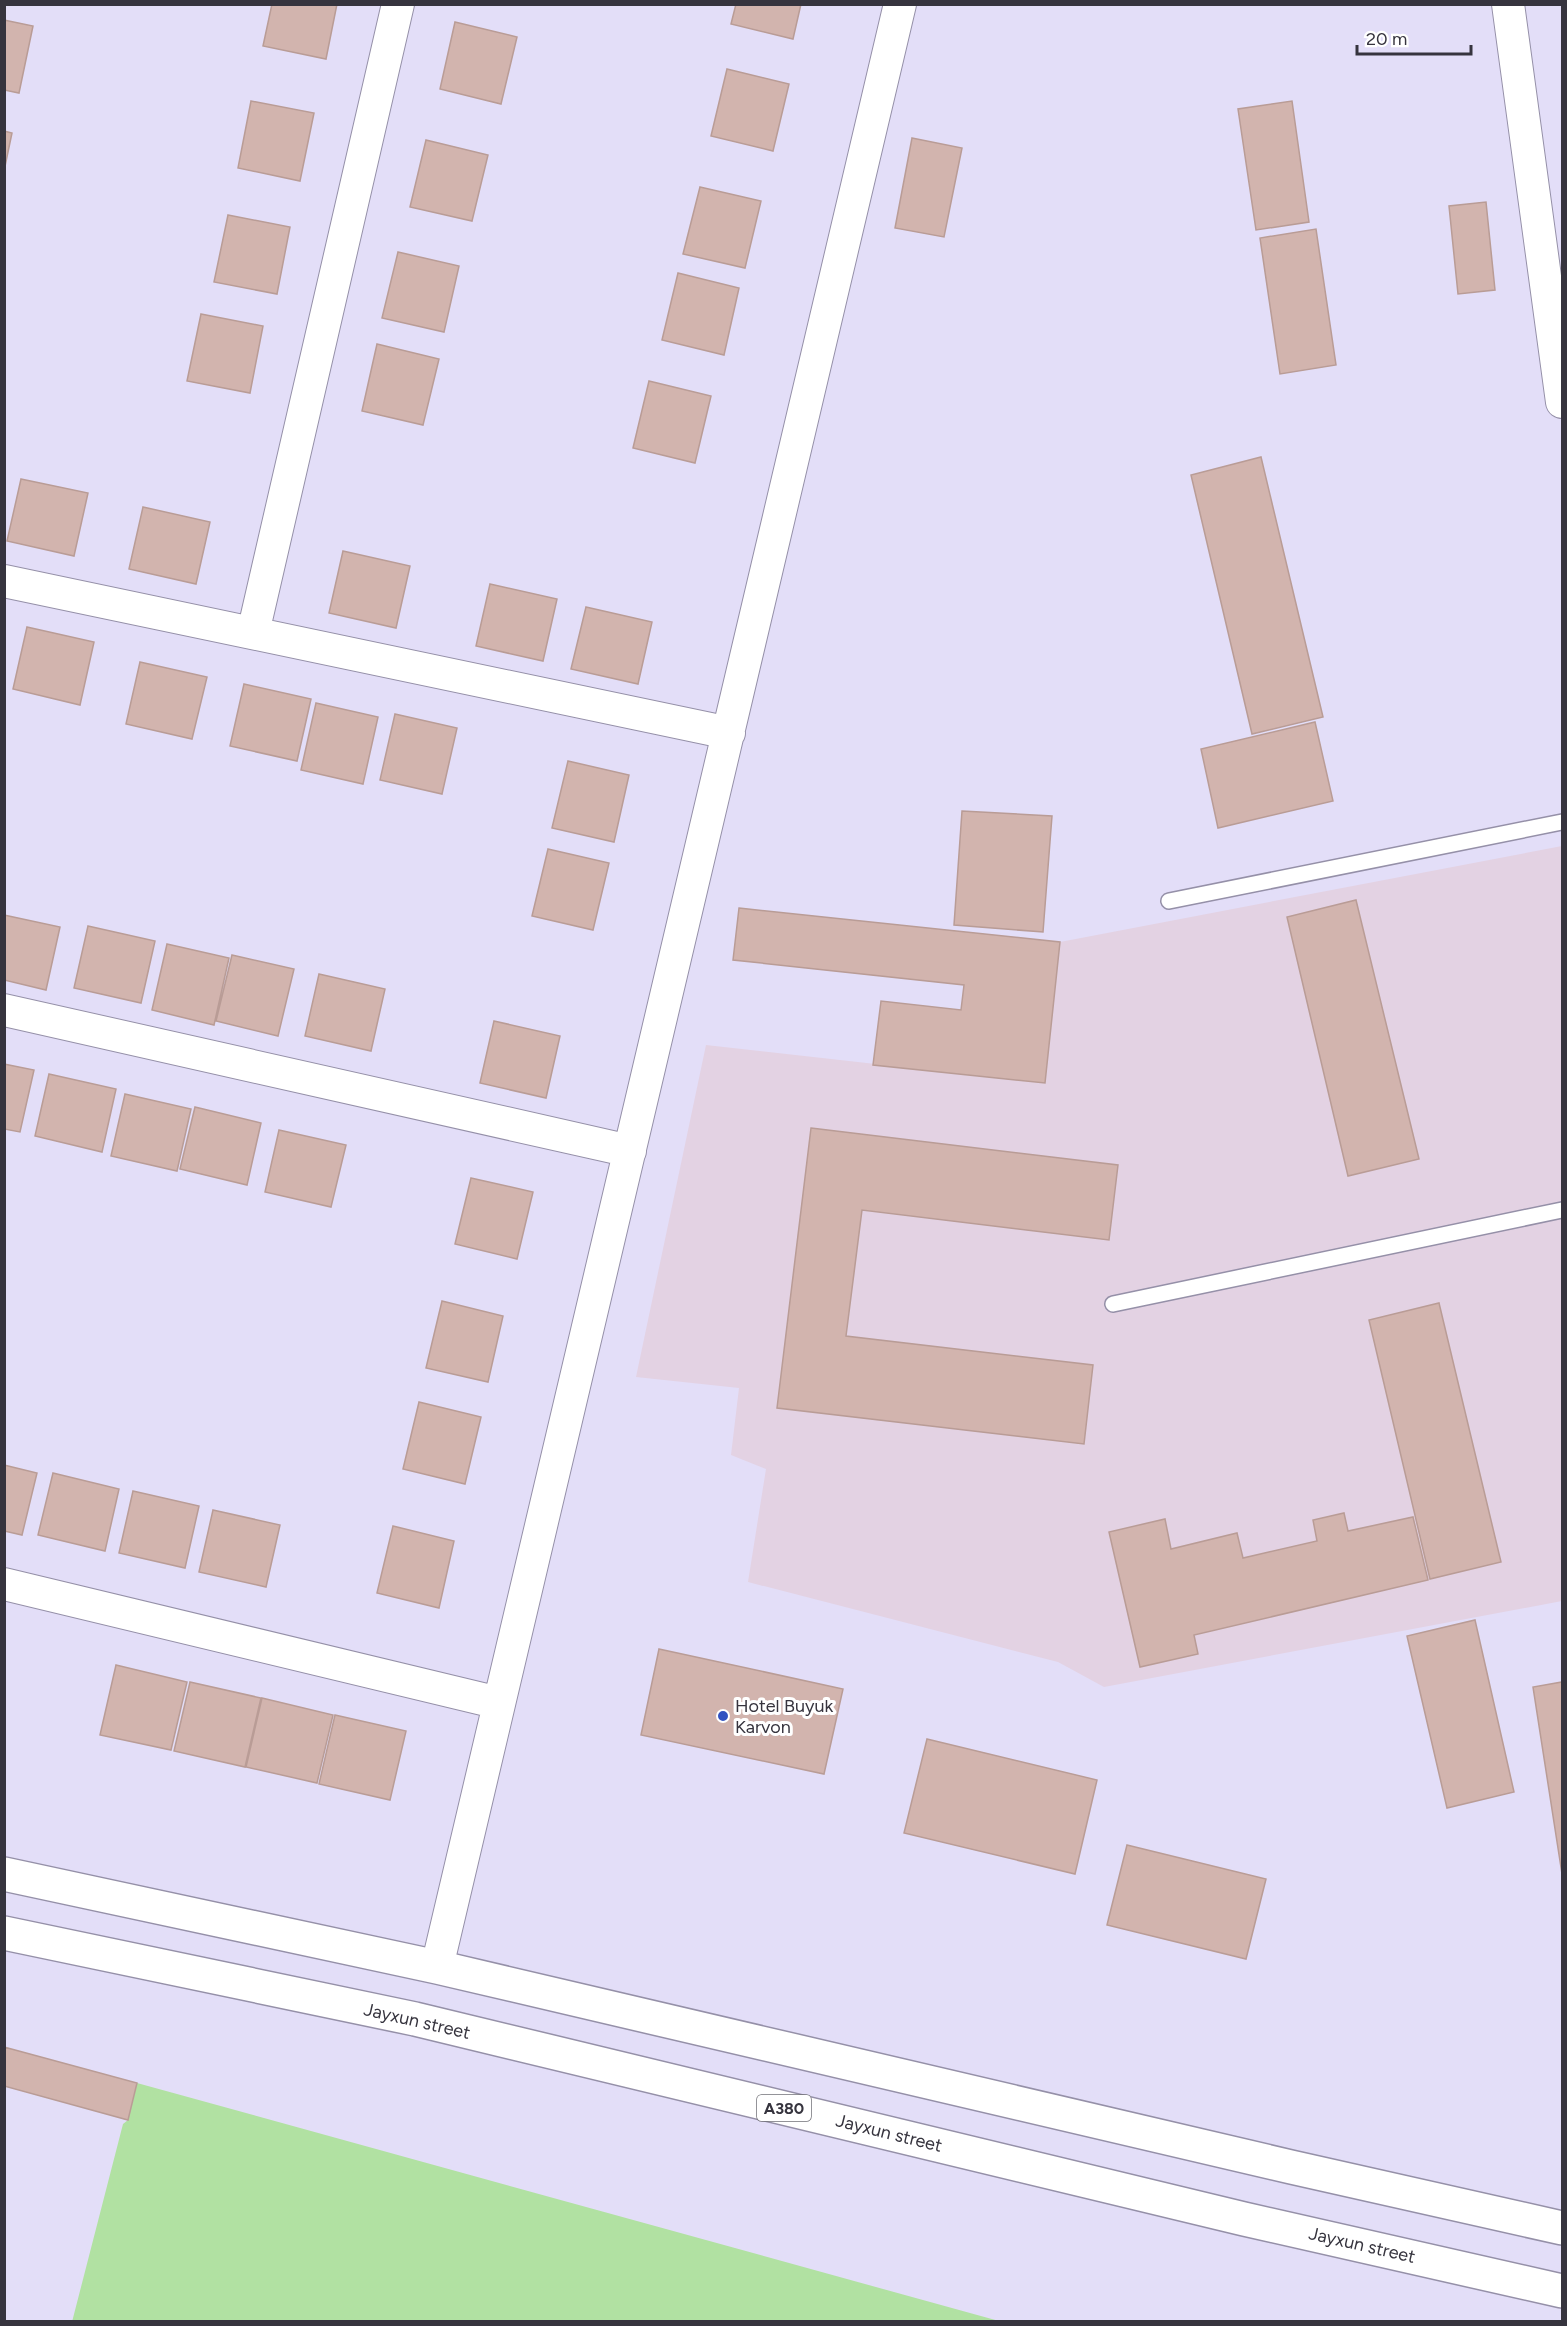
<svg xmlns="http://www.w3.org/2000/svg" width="1567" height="2326" font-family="Figtree,sans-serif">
	<rect width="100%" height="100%" fill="#e3def8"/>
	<path fill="#e3d2e3" d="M1562 846V1601L1104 1687 1058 1662 748 1582 766 1469 731 1455 739 1388 636 1377 706 1045 1045 1083 1060 942Z"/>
	<path fill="#b1e1a2" d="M137 2083 999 2321 72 2322 123 2124 128 2120Z"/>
	<path fill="#d2b4ae" stroke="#b99c96" stroke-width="1.5" d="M272 4H337L326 59 263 46Z
		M736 4H801L793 39 731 24Z
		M4 20 33 26 19 93 4 90Z
		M455 22 517 37 501 104 440 89Z
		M727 69 789 84 773 151 711 136Z
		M251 101 314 113 300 181 238 168Z
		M1292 101 1309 222 1256 230 1238 109Z
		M4 131 12 133 4 171Z
		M912 138 962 148 944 237 895 228Z
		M426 140 488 155 472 221 410 207Z
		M700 187 761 201 745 268 683 254Z
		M1486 202 1495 290 1458 294 1449 206Z
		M228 215 290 227 277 294 214 282Z
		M1316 229 1336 365 1280 374 1260 238Z
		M398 252 459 266 444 332 382 318Z
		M678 273 739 288 724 355 662 340Z
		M201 314 263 326 250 393 187 381Z
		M377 344 439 359 423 425 362 411Z
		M649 381 711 396 695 463 633 448Z
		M1261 457 1323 717 1252 734 1191 475Z
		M21 479 88 493 74 556 7 541Z
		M143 507 210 522 196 584 129 569Z
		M343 551 410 566 396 628 329 613Z
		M490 584 557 599 543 661 476 646Z
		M586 607 652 622 638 684 571 669Z
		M27 627 94 642 80 705 13 689Z
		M140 662 207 677 192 739 126 724Z
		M244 684 311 699 297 761 230 746Z
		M316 703 378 717 363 784 301 770Z
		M395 714 457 728 442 794 380 780Z
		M1315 722 1333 801 1218 828 1201 749Z
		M568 761 629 775 614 842 552 828Z
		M962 811 1052 816 1043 932 954 925Z
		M548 849 609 863 593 930 532 916Z
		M1356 900 1419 1159 1348 1176 1287 917Z
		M739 908 1060 942 1045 1083 873 1065 881 1001 961 1010 964 985 733 960Z
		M4 915 60 927 46 990 4 980Z
		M88 926 155 941 141 1003 74 988Z
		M167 944 229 958 214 1025 152 1010Z
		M232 955 294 969 278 1036 216 1021Z
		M319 974 385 989 371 1051 305 1036Z
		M494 1021 560 1036 546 1098 480 1083Z
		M4 1064 34 1070 20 1132 4 1129Z
		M49 1074 116 1089 102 1152 35 1136Z
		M125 1094 191 1109 177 1171 111 1156Z
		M195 1107 261 1123 247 1185 180 1169Z
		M811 1128 1118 1165 1109 1240 862 1210 846 1336 1093 1365 1084 1444 777 1408Z
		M279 1130 346 1145 331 1207 265 1192Z
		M471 1178 533 1192 517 1259 455 1244Z
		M442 1301 503 1316 488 1382 426 1368Z
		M1439 1303 1501 1562 1430 1579 1369 1320Z
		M419 1402 481 1417 465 1484 403 1469Z
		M4 1465 37 1473 22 1535 4 1531Z
		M53 1473 119 1489 105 1551 38 1535Z
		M133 1491 199 1506 185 1568 119 1553Z
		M213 1510 280 1525 266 1587 199 1572Z
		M1344 1513 1348 1531 1413 1517 1428 1580 1194 1635 1198 1654 1140 1667 1109 1532 1165 1519 1171 1549 1237 1533 1243 1558 1317 1541 1313 1520Z
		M393 1526 454 1541 439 1608 377 1593Z
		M1475 1620 1514 1792 1447 1808 1407 1636Z
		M659 1649 843 1689 824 1774 641 1735Z
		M116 1665 187 1682 171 1750 100 1735Z
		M190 1682 261 1698 245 1767 174 1751Z
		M1562 1682V1874L1533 1687Z
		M262 1698 333 1715 317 1783 246 1767Z
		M335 1715 406 1731 390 1800 319 1784Z
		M927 1739 1097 1780 1075 1874 904 1833Z
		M1127 1845 1266 1879 1246 1959 1107 1925Z
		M4 2047 137 2083 128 2120 4 2086Z"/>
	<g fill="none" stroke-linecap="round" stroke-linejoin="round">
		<defs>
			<path id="lane" d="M1169 901 1562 822
				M1113 1304 1562 1210"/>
			<path id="street" d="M1508 4 1562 402
				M4 581 729 733
				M253 633 398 4
				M4 1010 630 1151
				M4 1584 499 1703
				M437 1967 900 4"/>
			<path id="highway" d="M4 1874 437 1967 1291 2167 1562 2228
				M4 1933 415 2019 1244 2219 1562 2291"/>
		</defs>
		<use href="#lane" stroke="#9590a8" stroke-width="18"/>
		<use href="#street" stroke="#9590a8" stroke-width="34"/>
		<use href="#highway" stroke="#9590a8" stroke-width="36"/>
		<use href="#lane" stroke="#fff" stroke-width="15"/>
		<use href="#street" stroke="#fff" stroke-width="32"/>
		<use href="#highway" stroke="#fff" stroke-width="33"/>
	</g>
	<circle fill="#3051c1" stroke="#fff" stroke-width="2" cx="723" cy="1716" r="6"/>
	<g text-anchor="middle" stroke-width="6" stroke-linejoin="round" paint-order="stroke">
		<rect fill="#fff" stroke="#727178" stroke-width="1.5" x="757" y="2095" width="54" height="26" rx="4.5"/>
		<g font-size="16" font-weight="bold" fill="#36343e">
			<text x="784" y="2114">A380</text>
		</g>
		<g font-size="18" fill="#36343e" stroke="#fff" text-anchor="start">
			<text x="735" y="1712">Hotel Buyuk<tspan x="735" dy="21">Karvon</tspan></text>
		</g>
		<g font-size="18" fill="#36343e" stroke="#fff">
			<text transform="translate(417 2021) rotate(13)" y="6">Jayxun street</text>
			<text transform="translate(889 2133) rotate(14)" y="6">Jayxun street</text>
			<text transform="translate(1362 2245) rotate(13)" y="6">Jayxun street</text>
		</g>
	</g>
	<rect width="1567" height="2326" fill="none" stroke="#36343e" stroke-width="12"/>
	<path d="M1357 45v9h114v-9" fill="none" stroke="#36343e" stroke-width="3"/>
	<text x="1366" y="45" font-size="18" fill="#36343e" stroke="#ffffff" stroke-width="4.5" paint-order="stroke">20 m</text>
</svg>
